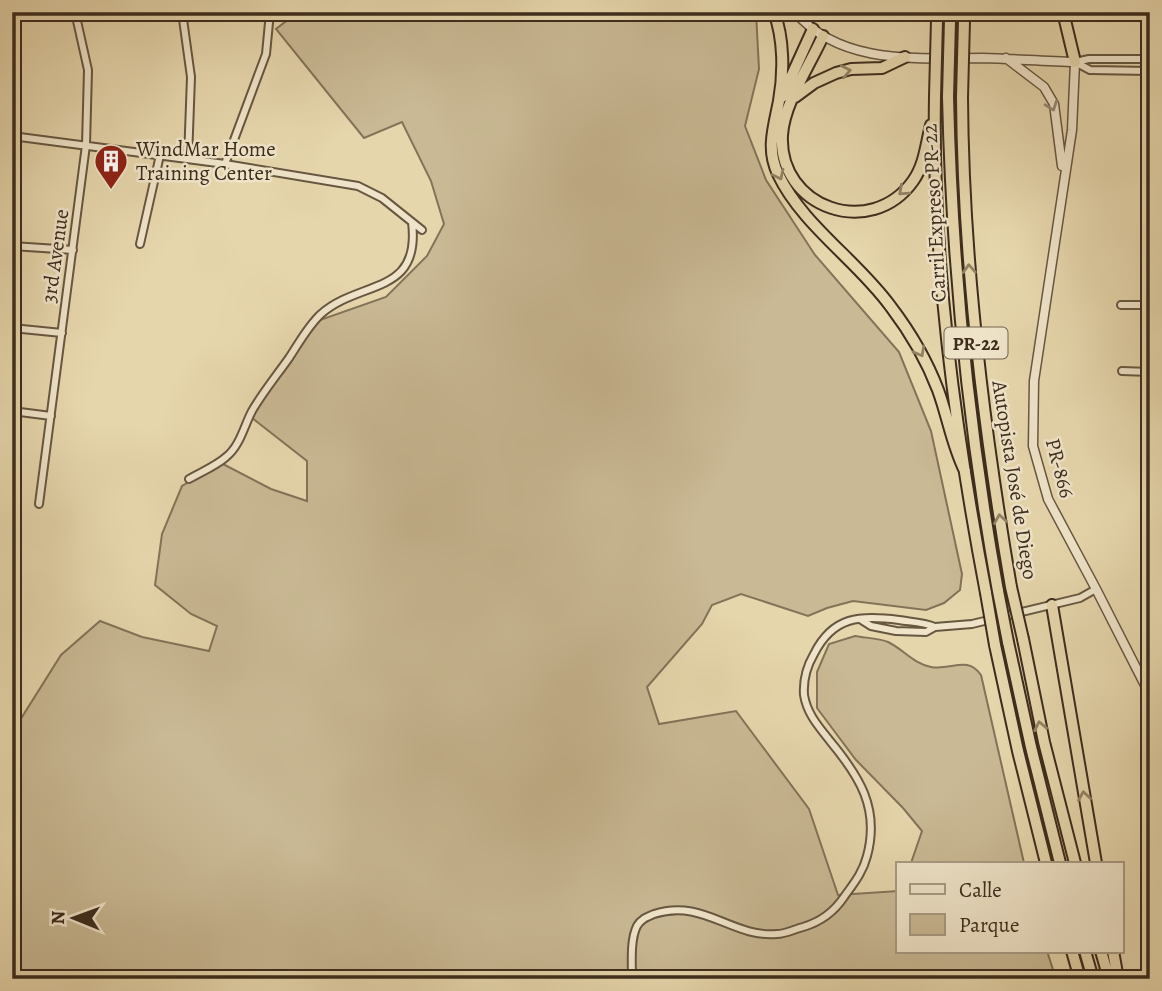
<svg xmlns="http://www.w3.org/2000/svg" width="1162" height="991" font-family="Alegreya,serif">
	<rect width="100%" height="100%" fill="#e6d6ac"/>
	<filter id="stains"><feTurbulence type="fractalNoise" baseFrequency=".00286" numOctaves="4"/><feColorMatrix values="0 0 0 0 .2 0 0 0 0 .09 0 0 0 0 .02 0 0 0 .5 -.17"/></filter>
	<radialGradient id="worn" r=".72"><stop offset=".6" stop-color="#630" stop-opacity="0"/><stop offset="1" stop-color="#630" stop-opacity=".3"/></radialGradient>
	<path fill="#c9b994" stroke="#837358" stroke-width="2" d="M298 12H756L759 69 745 126 766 180 815 255 899 352 931 431 962 574 960 590 944 603 926 610 853 601 827 608 808 616 741 594 712 605 702 624 647 687 659 724 736 711 809 809 838 895 898 891V951H1047L1056 979H12V741L17 725 61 655 100 621 142 637 209 651 217 626 191 614 155 585 162 534 182 486 221 463 271 489 307 501V461L247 414 317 321 386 297 427 256 444 224 431 181 402 122 364 138 276 29Z
		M855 636C865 638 879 638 888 642 903 649 914 664 931 667 951 671 967 655 981 675L1024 863H911L922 831 903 808 856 760 817 708V672L829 644Z"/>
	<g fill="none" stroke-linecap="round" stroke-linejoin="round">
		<defs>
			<path id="minor" d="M182 12 191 77 188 159
				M1075 62 1090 70 1150 71
				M1075 62 1089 59H1150
				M12 136 225 164 358 186 382 198 422 230
				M225 164 266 54 270 12
				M1146 173H1150
				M140 244 160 155
				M12 246 73 250
				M1121 305H1150
				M12 328 62 333
				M1122 371 1150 372
				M12 411 51 416
				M189 479C201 472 216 466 226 457 240 446 244 426 252 411 263 392 277 375 289 358 299 343 308 326 321 314 361 279 421 296 412 222
				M39 504 86 145 88 70 75 12
				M860 619 871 626 896 631 926 632 935 627 972 624 1080 598 1096 589
				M632 979C632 963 630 940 637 926 641 919 647 917 654 914 703 898 732 938 777 934 785 934 795 929 803 927 820 922 834 912 844 897 854 883 863 872 867 856 880 808 859 776 830 741 819 727 807 714 804 695 803 681 807 666 814 654 833 616 860 615 899 620 911 622 923 622 935 627"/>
			<path id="tertiary" d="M795 12C841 66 919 58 983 58 1013 59 1044 61 1075 62L1072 130 1034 381 1033 446 1048 499 1096 589 1150 695
				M1006 58 1044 87 1054 104 1062 166"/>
			<path id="motorway" d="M774 12C784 39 784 73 779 101 774 127 766 149 778 174 802 225 858 261 891 307 910 332 927 361 938 390 948 417 952 445 965 471
				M1063 12 1075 62
				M823 36C810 65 784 103 782 135 778 208 871 240 913 181 925 164 926 144 931 125
				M935 96C932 262 955 430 986 593
				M782 97 813 29
				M795 97 814 83 836 73 851 69 882 68 905 57
				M948 97C952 263 968 427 998 591
				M962 97C963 262 983 425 1011 587
				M1052 605 1096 863
				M1023 639 1044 742 1075 863
				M1008 642 1031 747 1060 863
				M995 645 1018 751 1046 863
				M1072 951 1080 979
				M1085 951 1093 979
				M1101 951 1109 979
				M1113 951 1118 979"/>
		</defs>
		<use href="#minor" stroke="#675741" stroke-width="10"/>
		<use href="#tertiary" stroke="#675741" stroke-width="11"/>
		<use href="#motorway" stroke="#3d2d1d" stroke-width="14"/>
		<use href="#minor" stroke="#efe4c9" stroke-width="6"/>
		<use href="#tertiary" stroke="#efe4c9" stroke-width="8"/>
		<use href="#motorway" stroke="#e6d6ac" stroke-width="10"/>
		<defs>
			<path id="motorway-bridge" d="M935 96 937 20
				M948 97 950 20
				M962 97 964 21
				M1011 587 1023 639
				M998 591 1008 642
				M986 593 995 645"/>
		</defs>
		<use href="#motorway-bridge" stroke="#3d2d1d" stroke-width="14" stroke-linecap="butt"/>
		<use href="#motorway-bridge" stroke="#e6d6ac" stroke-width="10"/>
	</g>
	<defs><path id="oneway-chevron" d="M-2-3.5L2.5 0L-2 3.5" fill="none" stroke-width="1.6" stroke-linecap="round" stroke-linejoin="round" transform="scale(1.75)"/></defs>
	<g stroke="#928264">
		<use href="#oneway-chevron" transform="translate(846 71) rotate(-11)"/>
		<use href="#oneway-chevron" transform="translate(779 175) rotate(64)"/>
		<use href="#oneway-chevron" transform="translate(903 191) rotate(138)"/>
		<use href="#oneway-chevron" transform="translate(969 269) rotate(-93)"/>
		<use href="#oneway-chevron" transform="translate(920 352) rotate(61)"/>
		<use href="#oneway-chevron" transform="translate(1000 519) rotate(-99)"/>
		<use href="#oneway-chevron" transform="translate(1040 726) rotate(-102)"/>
		<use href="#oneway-chevron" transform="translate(1084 796) rotate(-99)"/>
	</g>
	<use stroke="#968873" href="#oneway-chevron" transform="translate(1052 106) rotate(70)"/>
	<defs>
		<symbol id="building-pin" viewBox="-11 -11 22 30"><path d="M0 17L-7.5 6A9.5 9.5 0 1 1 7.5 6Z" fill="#8f2418" stroke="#efe4c9"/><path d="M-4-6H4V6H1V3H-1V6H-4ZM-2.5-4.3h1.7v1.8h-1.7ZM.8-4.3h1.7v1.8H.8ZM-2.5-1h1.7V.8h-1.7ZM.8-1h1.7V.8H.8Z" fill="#fff"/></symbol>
	</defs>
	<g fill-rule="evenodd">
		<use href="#building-pin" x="92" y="142" width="38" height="52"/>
	</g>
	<g text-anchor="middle" stroke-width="5" stroke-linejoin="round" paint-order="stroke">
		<rect fill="#efe4c9" stroke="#726451" stroke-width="2" x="944.5" y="327.5" width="63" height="31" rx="5"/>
		<g font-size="19" font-weight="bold" fill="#3d2d1d">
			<text x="976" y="350">PR-22</text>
		</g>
		<g font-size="21" fill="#3d2d1d" stroke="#efe4c9" text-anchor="start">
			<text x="136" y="156">WindMar Home<tspan x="136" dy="24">Training Center</tspan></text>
		</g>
		<g font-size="21" fill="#3d2d1d" stroke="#efe4c9">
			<text transform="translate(934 213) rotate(-93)" y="7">Carril Expreso PR-22</text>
			<text transform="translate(55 256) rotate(-82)" y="7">3rd Avenue</text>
			<text transform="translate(1060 468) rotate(75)" y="7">PR-866</text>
			<text transform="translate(1015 480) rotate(81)" y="7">Autopista José de Diego</text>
		</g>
	</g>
	<rect width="1162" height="991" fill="none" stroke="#e6d6ac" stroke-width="42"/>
	<rect x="14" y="14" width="1134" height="963" fill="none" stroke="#3d2d1d" stroke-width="3.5"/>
	<rect x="21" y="21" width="1120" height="949" fill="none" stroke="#3d2d1d" stroke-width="2"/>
	<rect x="896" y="862" width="228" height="91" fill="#efe4c9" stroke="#a89b84" stroke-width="2"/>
	<rect x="910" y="884" width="35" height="10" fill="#efe4c9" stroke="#a89b84" stroke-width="2"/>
	<text x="959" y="897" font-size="21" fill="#3d2d1d">Calle</text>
	<rect x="910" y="914" width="35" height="21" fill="#c9b994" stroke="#a89b84" stroke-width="2"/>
	<text x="959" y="932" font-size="21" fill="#3d2d1d">Parque</text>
	<g transform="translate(74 918) rotate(271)" stroke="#efe4c9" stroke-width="5" paint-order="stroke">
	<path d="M0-5L12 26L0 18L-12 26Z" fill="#3d2d1d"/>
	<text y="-10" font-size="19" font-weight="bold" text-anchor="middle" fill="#3d2d1d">N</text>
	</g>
	<rect width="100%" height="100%" filter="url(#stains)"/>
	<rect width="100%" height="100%" fill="url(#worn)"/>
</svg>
